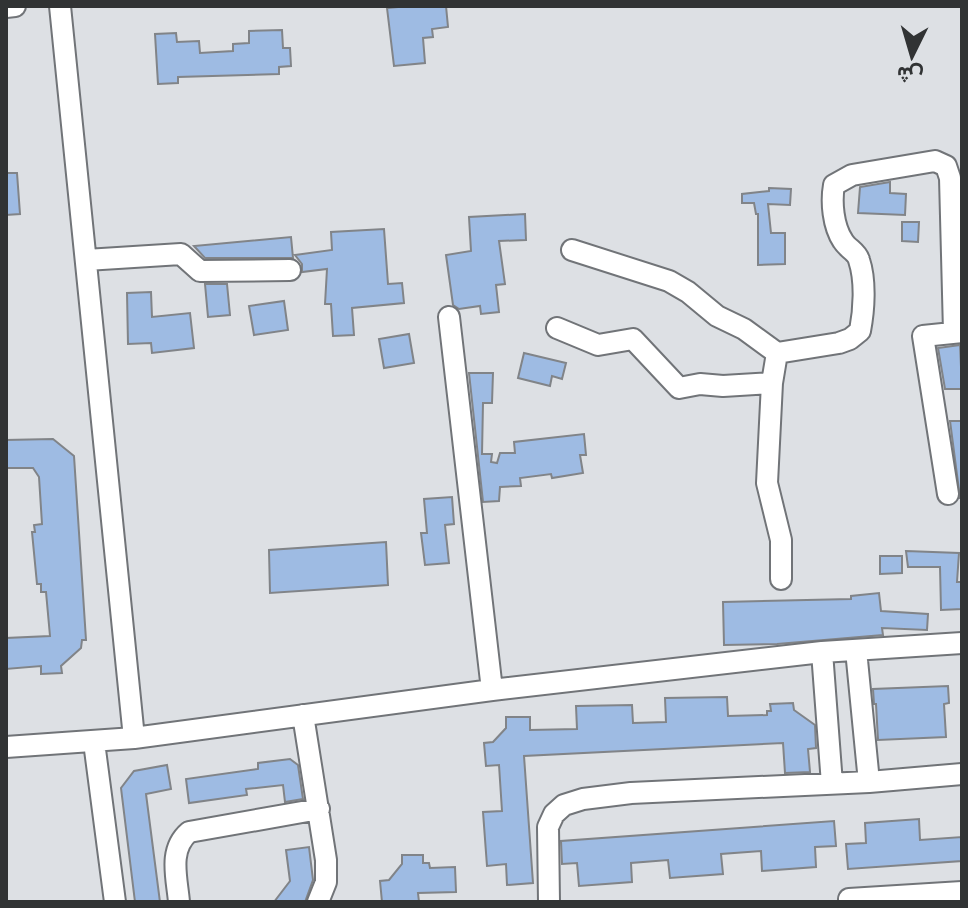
<svg xmlns="http://www.w3.org/2000/svg" width="968" height="908" font-family="'Nunito Sans',Vazirmatn,sans-serif">
	<rect width="100%" height="100%" fill="#dde0e4"/>
	<path fill="#9ebbe3" stroke="#818488" stroke-width="2" d="M409 6H446L448 27 432 29 433 37 423 38 425 63 394 66 387 8Z
		M282 30 283 48H290L291 66 279 67V74L178 77V83L158 84 155 34 176 33 177 42 199 41 200 53 233 51V44L249 43V31Z
		M6 173H17L20 214 6 215Z
		M890 182V193L906 194 905 215 858 213 860 187Z
		M769 188 791 189 790 205 768 204 771 233H785V264L758 265V214H756L754 203H742V194L769 191Z
		M525 214 526 240 499 241 505 284 496 285 499 312 481 314 480 306 459 309 453 305 446 255 471 251 469 217Z
		M902 222H919L918 242 902 241Z
		M384 229 388 284 402 283 404 303 352 308 354 335 333 336 331 304H325L327 269 302 272V264L295 255 332 250 331 232Z
		M291 237 293 258H205L194 246Z
		M205 284H227L230 315 208 317Z
		M151 292 152 317 190 313 194 348 152 353 151 343 128 344 127 293Z
		M284 301 288 330 254 335 249 306Z
		M409 334 414 363 384 368 379 339Z
		M960 345 962 389H945L938 348Z
		M524 353 566 363 562 379 552 376 550 386 518 378Z
		M469 373H493L492 403H483L482 454H492L491 462 497 463 500 453H515L514 442 584 434 586 455H580L583 473 552 478 551 474 520 478 521 486 500 487 499 501 483 502Z
		M950 421H962V498H960Z
		M53 439 74 456 86 640H82L81 648 61 666 62 673 41 674V666L6 669V638L50 636 46 592H41V584H37L32 532H35L34 525 42 524 39 477 33 468H6V440Z
		M452 497 454 524 445 525 449 563 425 565 421 533H427L424 499Z
		M386 542 388 585 270 593 269 550Z
		M906 551 959 553 957 582H962V609L941 610 940 567H908Z
		M880 556H902V573L880 574Z
		M879 593 881 611 928 614 927 630 882 628 883 635 777 644 724 645 723 602 851 599V596Z
		M948 686 949 703 944 704 946 737 878 740 876 704H874L873 689Z
		M727 697 728 716 767 715V711H771L770 704 793 703 794 710 815 725 816 748 808 749 810 772 785 773 783 743 524 756 533 883 507 885 506 864 487 866 483 812 502 811 499 765 486 766 484 743 493 742 506 728V717H530V730L577 729 576 706 632 705 633 723 666 722 665 698Z
		M290 759 298 765 303 799 285 802 283 785 246 789 247 795 189 803 186 779 258 769V763Z
		M167 765 171 789 146 794 160 902H135L121 788 134 771Z
		M919 819 920 840 962 837V861L848 869 846 844 866 843 865 823Z
		M834 821 836 846 815 847 816 867 762 871 761 851 721 854 723 874 670 878 668 860 631 863 632 882 579 886 577 863 562 864 561 841Z
		M309 847 313 880 305 902H274L290 881 286 850Z
		M402 855H423V863H429L430 868 455 867 456 892 418 893 419 902H382L380 881 389 880 402 864Z"/>
	<g fill="none" stroke-linecap="round" stroke-linejoin="round">
		<defs>
			<path id="minor" d="M60 6 134 738
				M6 7 15 6
				M572 250 669 281 688 292 717 316 744 329 777 353
				M86 260 181 254 200 271 290 270
				M449 317 492 690
				M557 328 598 345 633 339 679 388 700 384 723 386 772 383
				M948 494 923 336 962 332
				M781 579V540L767 483 772 383 777 353 839 343 850 339 860 331C864 310 866 281 859 260 857 252 848 249 843 241 833 226 831 202 834 185L852 175 929 162 935 161 946 166 950 178 954 332
				M856 650 869 782
				M822 652 832 784
				M303 715 326 860V882L318 902
				M94 742 115 902
				M6 747 134 738 492 690 822 652 962 643
				M179 902C177 878 168 850 189 832L319 809
				M549 902 548 827 554 814 564 805 583 799 631 793 869 782 962 774
				M850 902 849 899 962 892"/>
		</defs>
		<use href="#minor" stroke="#717478" stroke-width="24"/>
		<use href="#minor" stroke="#fff" stroke-width="20"/>
	</g>
	<rect width="968" height="908" fill="none" stroke="#313334" stroke-width="16"/>
	<g transform="translate(912 56) rotate(185)" stroke="#dde0e4" stroke-width="6" paint-order="stroke">
	<path d="M0-6L14 30L0 20L-14 30Z" fill="#313334"/>
	<text y="-12" font-size="22" font-weight="bold" text-anchor="middle" fill="#313334">ش</text>
	</g>
</svg>
